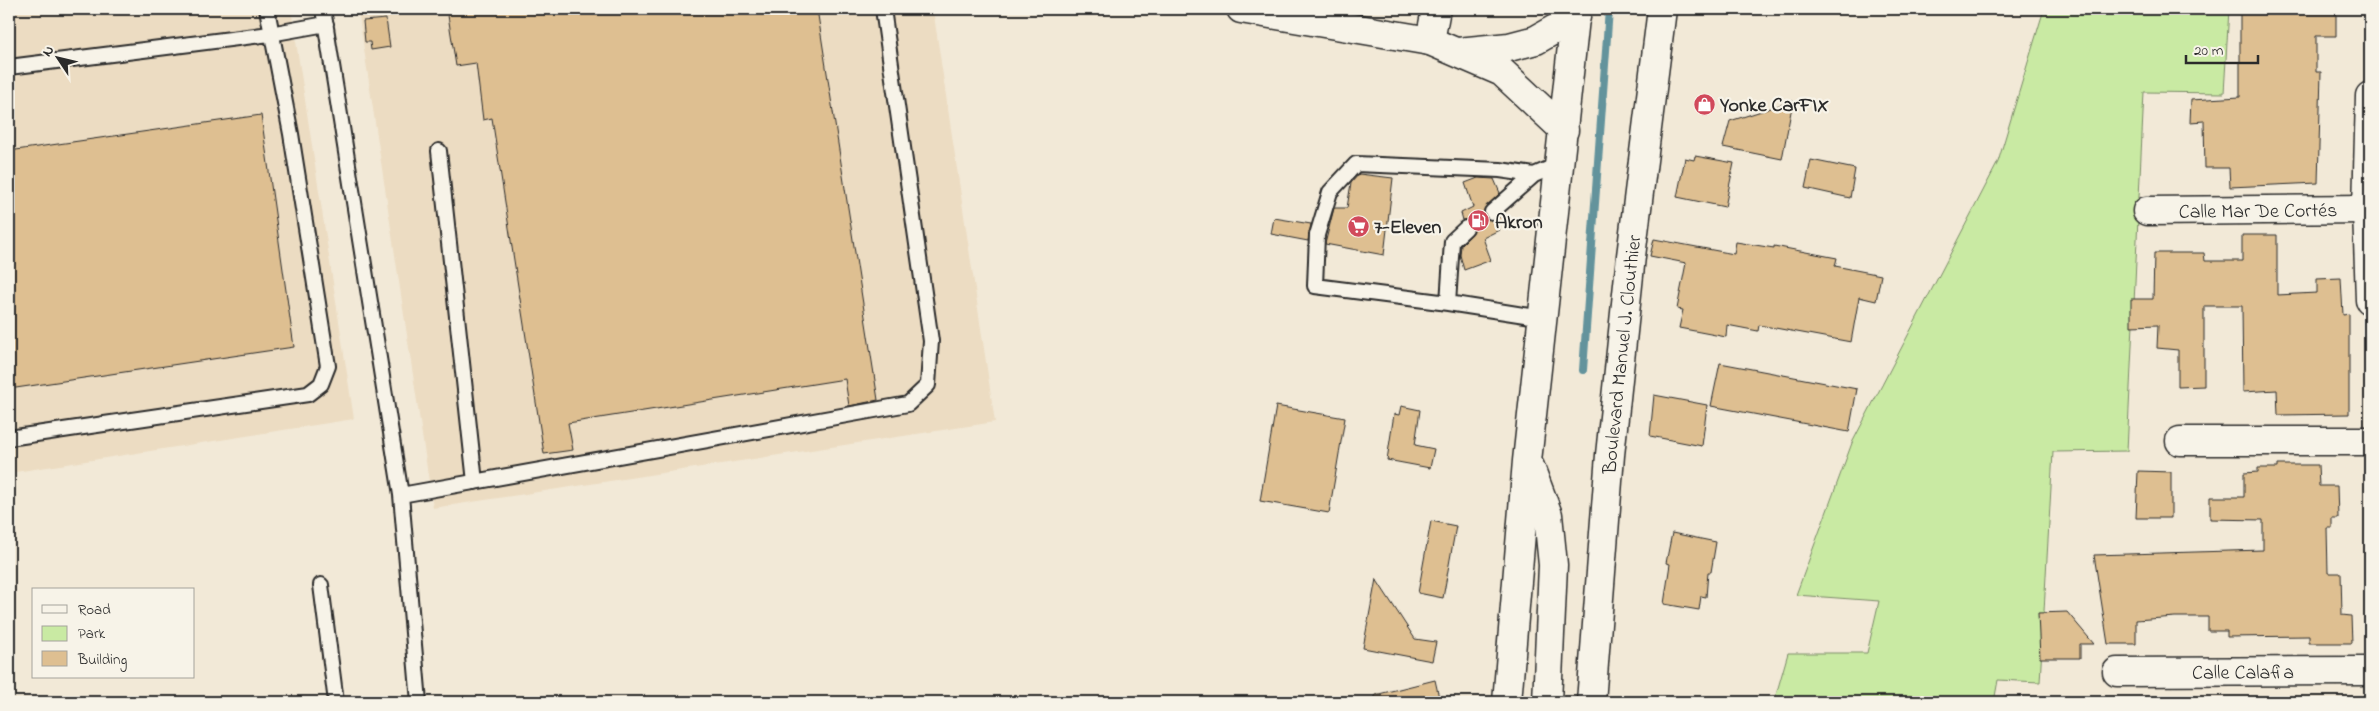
<svg xmlns="http://www.w3.org/2000/svg" width="2379" height="711" font-family="'Indie Flower',sans-serif">
	<rect width="100%" height="100%" fill="#f2e9d7"/>
	<filter id="ink" filterUnits="userSpaceOnUse"><feTurbulence type="fractalNoise" baseFrequency=".02" numOctaves="2"/><feDisplacementMap in="SourceGraphic" scale="10" xChannelSelector="R" yChannelSelector="G"/><feConvolveMatrix kernelMatrix="1 2 1 2 8 2 1 2 1" color-interpolation-filters="sRGB"/></filter>
	<g filter="url(#ink)">
		<path fill="#ecdcc2" d="M9 9H291L354 419 9 473Z
			M358 9H933L995 422 433 508Z"/>
		<path fill="#c9eaa3" stroke="#7a8a67" d="M2044 9H2229L2224 93 2144 92 2127 451 2053 452 2040 682 1998 680 1994 702H1774L1788 653H1867L1879 601 1796 595 1852 443 1998 162Z"/>
		<g fill="none" stroke-linecap="round" stroke-linejoin="round">
			<path stroke="#64939c" stroke-width="8" d="M1583 370 1609 9"/>
		</g>
		<path fill="#debf91" stroke="#2b2b2b" d="M447 9H817L878 400 849 406 845 379 568 423 573 450 544 454 492 118 483 120 476 63 456 66Z
			M2275 9H2336V36H2316V72H2321L2318 183 2230 187 2229 168H2205L2204 121 2190 122 2191 100 2240 97V12H2275Z
			M386 19 390 47 371 50 370 42H365L363 21Z
			M1793 101 1782 159 1723 147 1730 121Z
			M261 115 294 347 9 389V151Z
			M1695 156 1734 163 1725 207 1677 197 1685 158 1694 160Z
			M1811 160 1855 169 1850 198 1805 188Z
			M1359 174 1393 178 1384 255 1325 244 1334 208H1347L1351 183Z
			M1478 178 1494 179 1500 193 1484 209 1485 217 1494 220 1504 213 1507 221 1497 225 1499 230 1483 238 1491 260 1464 270 1460 255 1461 245 1472 234 1475 227 1469 220H1463L1461 213 1473 207 1465 183Z
			M1274 218 1311 224 1308 241 1271 234Z
			M2242 235H2277V295L2317 293V279L2341 278 2343 315 2349 314V414L2278 415 2277 390 2243 392 2242 306H2204V386L2178 387V350L2157 348 2158 325 2131 326V299H2153L2154 253H2204L2205 261H2242Z
			M1654 239 1734 254 1736 242 1774 248V246L1837 258 1835 266 1881 275 1876 301 1859 297 1851 342 1759 325 1758 331 1727 325 1726 337 1679 328 1683 310 1677 309 1686 263 1650 256Z
			M1720 363 1857 389 1849 432 1711 406Z
			M1654 395 1707 405 1702 446 1650 436Z
			M1276 406 1345 418 1329 513 1260 501Z
			M1401 406 1420 410 1415 445 1434 449 1430 468 1387 460 1394 414 1399 415Z
			M2278 465H2318L2319 486H2337L2338 518H2332V528H2327L2328 573H2341L2342 615 2351 616 2352 643H2309V636L2227 637V631H2208V617H2175L2136 620V644H2108L2094 555 2263 550V520L2210 519V497H2244V473L2258 472V468H2278Z
			M2138 471 2171 472V518H2136Z
			M1431 521 1456 526 1443 598 1418 593Z
			M1672 533 1716 542 1711 572H1708L1706 597 1701 596 1699 610 1664 604 1670 564 1666 563Z
			M1376 579 1415 639 1436 642 1432 661 1363 648Z
			M2067 612 2094 644H2080V658H2040L2038 613Z
			M1435 680 1440 702H1375V695Z"/>
		<g fill="none" stroke-linecap="round" stroke-linejoin="round">
			<defs>
				<path id="service" d="M323 9 401 495 419 702
					M9 67 270 34 326 24
					M439 151 475 482
					M1534 175 1500 170 1356 164 1330 192 1317 235 1315 286 1448 303 1543 318
					M1492 212 1534 175 1560 164
					M1448 303 1452 241 1466 228
					M9 438 308 394 321 384 328 366 291 134 267 9
					M401 495 908 404 928 385 931 341 883 9
					M321 585 336 702"/>
				<g id="minor">
					<path d="M1241 9 1430 41 1502 72 1564 130"/>
					<path d="M1430 41 1436 9"/>
					<path d="M1458 52 1509 47 1536 40 1576 17"/>
					<path d="M2370 96 2367 209 2370 300"/>
					<path id="s1" d="M2147 211 2370 209"/>
					<path d="M2180 441H2370"/>
					<path id="s2" d="M2117 672 2370 671"/>
				</g>
				<g id="primary">
					<path d="M1530 467 1548 515 1553 565 1547 702"/>
					<path d="M1507 702 1527 461 1576 9"/>
					<path id="s3" d="M1591 702 1610 455 1631 256 1662 9"/>
				</g>
			</defs>
			<use href="#service" stroke="#2b2b2b" stroke-width="18"/>
			<use href="#minor" stroke="#2b2b2b" stroke-width="31"/>
			<use href="#primary" stroke="#2b2b2b" stroke-width="31"/>
			<use href="#service" stroke="#f7f3e8" stroke-width="14"/>
			<use href="#minor" stroke="#f7f3e8" stroke-width="28"/>
			<use href="#primary" stroke="#f7f3e8" stroke-width="28"/>
		</g>
	</g>
	<defs>
		<symbol id="shop-disc" viewBox="-11 -11 22 22"><circle r="9.5" fill="#d1495b" stroke="#f7f3e8"/><path d="M-5-2.5h2.3a2.7 3.5 0 0 1 5.4 0H5L5.5 6h-11ZM-1.5-2.5h3a1.5 2.3 0 0 0-3 0Z" fill="#fff"/></symbol>
		<symbol id="fuel-disc" viewBox="-11 -11 22 22"><circle r="9.5" fill="#d1495b" stroke="#f7f3e8"/><path d="M-5.5-6h7V0h2V4h1.3V-2.5L3-4.5l.8-.8L6-3V5H2.5V1h-1V6h-7ZM-4.2-4.7v3.2H.2V-4.7Z" fill="#fff"/></symbol>
		<symbol id="supermarket-disc" viewBox="-11 -11 22 22"><circle r="9.5" fill="#d1495b" stroke="#f7f3e8"/><path d="M-6-5.5h2.5l.6 2H6L4.5 2H-2.5L-4.4-4H-6ZM-1.5 3.2a1.3 1.3 0 1 0 .1 0ZM3 3.2a1.3 1.3 0 1 0 .1 0Z" fill="#fff"/></symbol>
	</defs>
	<g fill-rule="evenodd">
		<use href="#shop-disc" x="1692" y="92" width="25" height="25"/>
		<use href="#fuel-disc" x="1466" y="208" width="25" height="25"/>
		<use href="#supermarket-disc" x="1346" y="214" width="25" height="25"/>
	</g>
	<g text-anchor="middle" stroke-width="4.5" stroke-linejoin="round" paint-order="stroke">
		<g font-size="20" font-weight="bold" fill="#2b2b2b" stroke="#f7f3e8" text-anchor="start">
			<text x="1720" y="111">Yonke CarFIX</text>
			<text x="1495" y="228">Akron</text>
			<text x="1374" y="233">7-Eleven</text>
		</g>
		<g font-size="20" fill="#2b2b2b" stroke="#f7f3e8">
			<text dy="7" stroke="none"><textPath href="#s1" startOffset="111">Calle Mar De Cortés</textPath></text>
			<text dy="7" stroke="none"><textPath href="#s3" startOffset="349">Boulevard Manuel J. Clouthier</textPath></text>
			<text dy="7" stroke="none"><textPath href="#s2" startOffset="126">Calle Calafia</textPath></text>
		</g>
	</g>
	<rect width="2379" height="711" fill="none" stroke="#f7f3e8" stroke-width="30"/>
	<rect x="15" y="15" width="2349" height="681" fill="none" stroke="#2b2b2b" stroke-width="2" filter="url(#ink)"/>
	<rect x="32" y="588" width="162" height="90" fill="#f7f3e8" stroke="#a5a39c"/>
	<rect x="42" y="605" width="25" height="8" fill="#f7f3e8" stroke="#a5a39c"/>
	<text x="78" y="614" font-size="15" fill="#2b2b2b">Road</text>
	<rect x="42" y="626" width="25" height="15" fill="#c9eaa3" stroke="#a5a39c"/>
	<text x="78" y="638" font-size="15" fill="#2b2b2b">Park</text>
	<rect x="42" y="651" width="25" height="15" fill="#debf91" stroke="#a5a39c"/>
	<text x="78" y="664" font-size="15" fill="#2b2b2b">Building</text>
	<g transform="translate(58 58) rotate(305)" stroke="#f7f3e8" stroke-width="4" paint-order="stroke">
	<path d="M0-4L9 19L0 12L-9 19Z" fill="#2b2b2b"/>
	<text y="-8" font-size="14" font-weight="bold" text-anchor="middle" fill="#2b2b2b">N</text>
	</g>
	<path d="M2186 55v8h72v-8" fill="none" stroke="#2b2b2b" stroke-width="2.5"/>
	<text x="2194" y="55" font-size="15" fill="#2b2b2b" stroke="#f7f3e8" stroke-width="4" paint-order="stroke">20 m</text>
</svg>
